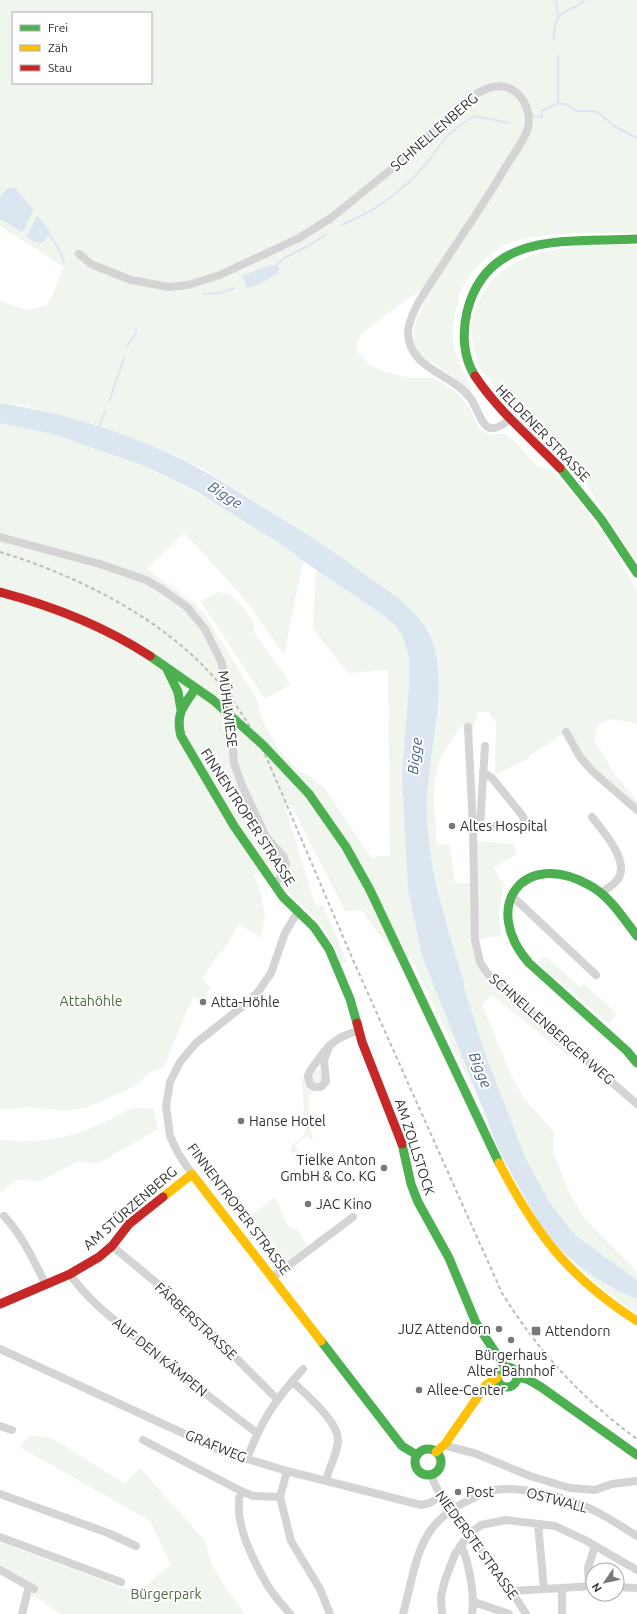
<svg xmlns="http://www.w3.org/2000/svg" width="637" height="1614" font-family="Ubuntu,sans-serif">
	<rect width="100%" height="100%" fill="#fff"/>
	<path fill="#f0f5ed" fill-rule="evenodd" d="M0 0H637V233C597 233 555 231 516 241 497 245 470 270 462 288 457 299 452 327 453 339 454 355 465 375 472 390L470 392C462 384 453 377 444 370 437 365 427 361 421 355 404 339 420 311 428 295L423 289 393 309 360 335 356 345 358 353 370 365 385 372 410 378H434L454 390 470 408 479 429 489 434H505L514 440 537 466 551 470 577 499 604 535 637 589V724C623 721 610 715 598 725L594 740 616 776 637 801V810L603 781 566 732 529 756 530 758 495 775 496 722 488 712H478L472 731 461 726C453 738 444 750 439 763 431 789 435 818 437 844L450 845 455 883H470L478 965 483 976 547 1029 571 1052 567 1055 492 995 482 1004 511 1075 523 1097 554 1132 553 1151 569 1192 583 1216 600 1234 637 1271V1280L576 1236 550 1203 526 1159 487 1059 464 988V982L443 915 429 845 427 812 428 779 436 724 439 677 379 585 288 522 205 470 165 451 100 426 26 406 0 403V301L28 310 48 305 64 267 0 226V219L22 232 7 189 0 196ZM13 13H151V83H13Z
		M580 245H637V563L586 484 526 428 501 401 491 380 479 368 473 347 471 326 479 300 492 280 508 266 534 254Z
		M0 423 52 434 147 467 212 501 287 548 303 561 284 655 244 598 184 533 147 569 194 603 205 615 255 696 259 705 260 715 278 749 295 768 323 786 372 859 378 856H390L388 670 348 673 313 629 316 569 380 613 395 625 402 635 409 658V684L402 775 408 890 422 956 487 1119 411 957 400 962 361 910 345 911 291 805 285 807 315 904 319 906 323 905 347 961 340 964 336 950 326 932 315 918 287 891 268 866 254 875 261 894 265 915 261 938 239 924 225 948 215 959 202 979 211 987 203 1001 193 997 164 1067 152 1071 133 1087 88 1107 65 1111 30 1107 0 1110Z
		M217 592 230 594 241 605 253 622 255 634 291 684 265 699 201 602Z
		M476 841 514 844 517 854 493 868 504 884 499 911 501 936 479 939Z
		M545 956 581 988 584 984 617 1014 609 1024 538 963Z
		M319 1069 322 1072 323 1079 319 1083C315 1083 313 1082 312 1078L316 1071Z
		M307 1071 305 1082 314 1094 309 1095V1120H307L310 1123H315L310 1125 313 1140H311L307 1136 295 1145 298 1151 293 1153 298 1162 295 1161 290 1147 303 1136 305 1132 302 1080Z
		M132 1108 154 1109 158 1129 97 1164 79 1161 38 1182 26 1179 14 1181 4 1190 0 1192V1140C33 1144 66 1139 96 1126 109 1121 120 1114 132 1108Z
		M275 1197 288 1226 297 1230 308 1245 283 1264C276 1243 264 1231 247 1219Z
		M555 1244C580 1265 606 1287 637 1299V1314C607 1294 580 1271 555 1244Z
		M29 1435 52 1438 125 1484 140 1468 205 1541 212 1565 226 1588 245 1614H61L32 1595 34 1585 0 1566V1542L136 1593 171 1565 150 1521 20 1447Z"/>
	<path fill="#dce6f1" d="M12 187 15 188 34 210 24 230 22 232 0 219V196L7 189Z
		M38 216 50 231C45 245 38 247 27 236L36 218Z
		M271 265H276L279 268 278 273 258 285 247 288 242 276 244 275Z
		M0 403C56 411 112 428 164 451 195 465 224 482 253 501 285 520 316 540 346 561 368 577 396 594 414 613 424 624 432 636 435 650 447 701 426 759 427 811 428 870 447 926 464 982V988L487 1059 526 1159 550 1203 576 1236 637 1280V1299C609 1289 577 1266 556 1245 542 1232 533 1212 524 1196 510 1171 495 1146 487 1119L422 956 408 890 402 775 409 684V658L402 635 395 625 380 613 303 561 287 548 194 490 147 467 87 446 52 434 0 423Z"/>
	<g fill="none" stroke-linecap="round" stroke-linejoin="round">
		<path stroke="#dce6f1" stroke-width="2" d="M556 0 558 18
			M554 39C553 7 569 15 585 0
			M558 55V103
			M532 116 542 117V110L547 109 558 103 568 105 577 111H593L600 114 614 126 637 138
			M341 225C374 212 402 192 425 165 433 156 439 145 447 136 452 132 469 119 474 116L509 123
			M49 235 57 246 64 262
			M276 265 286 257 310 245 326 234
			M204 294 220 293 235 288
			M126 347 136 333V328
			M109 402 124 358
			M99 428 105 411"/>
		<path stroke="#d4d4d4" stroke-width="8" d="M79 254 91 264 131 280 169 287 188 285 220 275 299 238 331 218 389 171 474 95C486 88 498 83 511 89 526 97 532 116 527 131 522 144 512 156 505 168 484 204 459 239 436 275 426 290 408 315 408 334 410 370 454 374 471 399 483 418 483 441 509 420
			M0 537 100 564 146 580 160 588 187 607 205 629 221 661 229 695 234 763 241 783 266 837 283 856 286 864 284 874 274 884
			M468 727 473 828 475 940 480 962 487 973 494 981 637 1104
			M566 732 580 757 592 771 637 810
			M592 817C603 831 630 861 618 879 614 885 606 889 601 893
			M480 826 485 746
			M473 828 480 826H518L524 824V819L522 815 492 778 483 772
			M511 895 596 975
			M330 1045 324 1060 326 1081 321 1087H314L310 1084 308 1076C310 1070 314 1065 318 1060 330 1043 338 1036 359 1031
			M192 1174 178 1153 170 1136 166 1106 170 1082 180 1062 196 1043 248 1002 258 992 271 973 285 933 298 911
			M4 1216C22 1235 34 1261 46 1285
			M112 1246 182 1304 277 1399
			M70 1274C88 1301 116 1321 141 1342 179 1373 217 1403 257 1433
			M272 1278 353 1217
			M0 1349 224 1452 287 1471 421 1505 430 1503 441 1496
			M292 1381C305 1394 340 1422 338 1442 337 1453 329 1469 326 1480
			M0 1426 12 1430
			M143 1440 241 1491
			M450 1447 474 1453 530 1476 570 1488 595 1490 612 1484 637 1481
			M247 1459C261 1421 275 1400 303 1369
			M287 1471 280 1497 291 1541 320 1589 330 1614
			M431 1475C439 1497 454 1515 469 1534 489 1560 509 1586 526 1614
			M0 1494 108 1533 136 1546
			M280 1497 253 1496 241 1491C232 1518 251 1556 264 1579 270 1592 281 1603 290 1614
			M538 1524 544 1589
			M0 1537 121 1582
			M461 1545C469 1562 475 1596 472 1614
			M0 1570 34 1589
			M589 1586 588 1568 595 1546
			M617 1587 637 1588
			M562 1589V1614
			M512 1591 593 1586
			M474 1602 509 1614
			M22 1614 29 1586
			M403 1614C410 1590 414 1558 427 1536 435 1521 450 1510 465 1502 475 1497 484 1492 495 1490 519 1485 571 1499 593 1510 608 1517 622 1527 637 1536
			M442 1614 441 1596 445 1580 455 1554 469 1534 481 1525 506 1520 555 1526 585 1540 637 1570"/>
		<path stroke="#4caf50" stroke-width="9" d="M475 376C463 357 462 333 467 312 487 229 571 243 637 239
			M560 468 601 519 637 573
			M150 656 213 700
			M167 669 178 692 181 710
			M196 688C184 705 175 714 181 736L234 826 283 897 314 927 329 949 350 999 357 1023
			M309 794 346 847 370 890 499 1163
			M637 936C623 918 610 896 589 885 523 848 480 907 529 963L627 1051 637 1063
			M402 1144 411 1184 418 1202 449 1258 476 1323 505 1367
			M321 1341 402 1446 417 1455
			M497 1377a10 10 0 1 1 20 0a10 10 0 1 1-20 0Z
			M518 1377 529 1380 541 1387 637 1455
			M415 1462a13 13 0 1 1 26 0a13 13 0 1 1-26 0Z"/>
		<path stroke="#ffc107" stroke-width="9" d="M499 1163C536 1234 568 1277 637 1321
			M163 1197 192 1174 321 1341
			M436 1452 445 1444 486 1385 497 1378"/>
		<path stroke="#c62828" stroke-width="9" d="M475 376C499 412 531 438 560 468
			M0 592C53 606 104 626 150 656
			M357 1023 362 1042 402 1144
			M0 1304 70 1274 99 1257 112 1246 129 1224 163 1197"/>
		<path stroke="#bcbcbc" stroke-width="2" stroke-dasharray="4 3" stroke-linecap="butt" d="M0 552C77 575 166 620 218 682 239 706 254 733 268 761L353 960 502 1293C537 1350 583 1400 637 1439"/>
		<path stroke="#4caf50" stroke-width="9" d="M213 700 263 745 309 794"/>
	</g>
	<g fill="#787878" stroke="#fff" stroke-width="1.5">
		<circle cx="452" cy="826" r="4"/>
		<circle cx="203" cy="1002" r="4"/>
		<circle cx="241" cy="1121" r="4"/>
		<circle cx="384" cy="1168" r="4"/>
		<circle cx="308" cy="1204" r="4"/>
		<circle cx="499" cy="1329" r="4"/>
		<rect x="531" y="1326" width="10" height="10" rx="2"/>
		<circle cx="511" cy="1340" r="4"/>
		<circle cx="419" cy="1390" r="4"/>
		<circle cx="458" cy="1492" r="4"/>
	</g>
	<g text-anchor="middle" stroke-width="4" stroke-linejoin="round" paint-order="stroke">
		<g font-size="14" fill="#303030" stroke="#fff">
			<text transform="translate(434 132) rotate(-41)" y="5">SCHNELLENBERG</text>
			<text transform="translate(543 433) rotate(46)" y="5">HELDENER STRASSE</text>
			<text transform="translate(228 709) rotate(83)" y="5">MÜHLWIESE</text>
			<text transform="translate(248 817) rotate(57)" y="5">FINNENTROPER STRASSE</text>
			<text transform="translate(552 1029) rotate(41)" y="5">SCHNELLENBERGER WEG</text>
			<text transform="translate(415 1147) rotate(72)" y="5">AM ZOLLSTOCK</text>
			<text transform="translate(130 1208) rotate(-41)" y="5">AM STÜRZENBERG</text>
			<text transform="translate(239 1209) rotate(53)" y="5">FINNENTROPER STRASSE</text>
			<text transform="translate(196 1321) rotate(43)" y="5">FÄRBERSTRASSE</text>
			<text transform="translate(160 1357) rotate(39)" y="5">AUF DEN KÄMPEN</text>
			<text transform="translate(216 1446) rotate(22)" y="5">GRAFWEG</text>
			<text transform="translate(557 1500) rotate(15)" y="5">OSTWALL</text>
			<text transform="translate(477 1545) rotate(54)" y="5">NIEDERSTE STRASSE</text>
		</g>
		<g font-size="14" fill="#303030" stroke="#fff" text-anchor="start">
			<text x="460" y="831">Altes Hospital</text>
			<text x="211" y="1007">Atta-Höhle</text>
			<text x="249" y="1126">Hanse Hotel</text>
			<text x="376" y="1165" text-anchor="end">Tielke Anton<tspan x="376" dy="16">GmbH &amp; Co. KG</tspan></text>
			<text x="316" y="1209">JAC Kino</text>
			<text x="491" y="1334" text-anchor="end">JUZ Attendorn</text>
			<text x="545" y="1336">Attendorn</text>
			<text x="511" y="1360" text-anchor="middle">Bürgerhaus<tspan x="511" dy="16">Alter Bahnhof</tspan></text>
			<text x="427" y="1395">Allee-Center</text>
			<text x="466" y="1497">Post</text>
		</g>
		<g font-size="14" fill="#4d6a40" stroke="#fff">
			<text x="91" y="1006">Attahöhle</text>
			<text x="166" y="1599">Bürgerpark</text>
		</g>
		<g font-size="15" font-style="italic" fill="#43658e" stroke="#fff">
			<text transform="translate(225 495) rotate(33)" y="5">Bigge</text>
			<text transform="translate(415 756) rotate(-83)" y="5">Bigge</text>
			<text transform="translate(480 1070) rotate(68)" y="5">Bigge</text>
		</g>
	</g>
	<rect x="12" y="12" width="140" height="72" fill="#ffffff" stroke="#acacac"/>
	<rect x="20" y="25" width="20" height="6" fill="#4caf50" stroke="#acacac"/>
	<text x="48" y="32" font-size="12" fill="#303030">Frei</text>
	<rect x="20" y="45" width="20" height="6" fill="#ffc107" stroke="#acacac"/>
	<text x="48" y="52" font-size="12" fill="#303030">Zäh</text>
	<rect x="20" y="65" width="20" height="6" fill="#c62828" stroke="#acacac"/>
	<text x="48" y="72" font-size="12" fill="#303030">Stau</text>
	<g transform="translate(605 1582) rotate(236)"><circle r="19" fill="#ffffff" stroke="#acacac"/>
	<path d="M0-3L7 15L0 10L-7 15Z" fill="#787878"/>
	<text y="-6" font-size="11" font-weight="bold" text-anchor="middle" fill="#303030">N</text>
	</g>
</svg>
